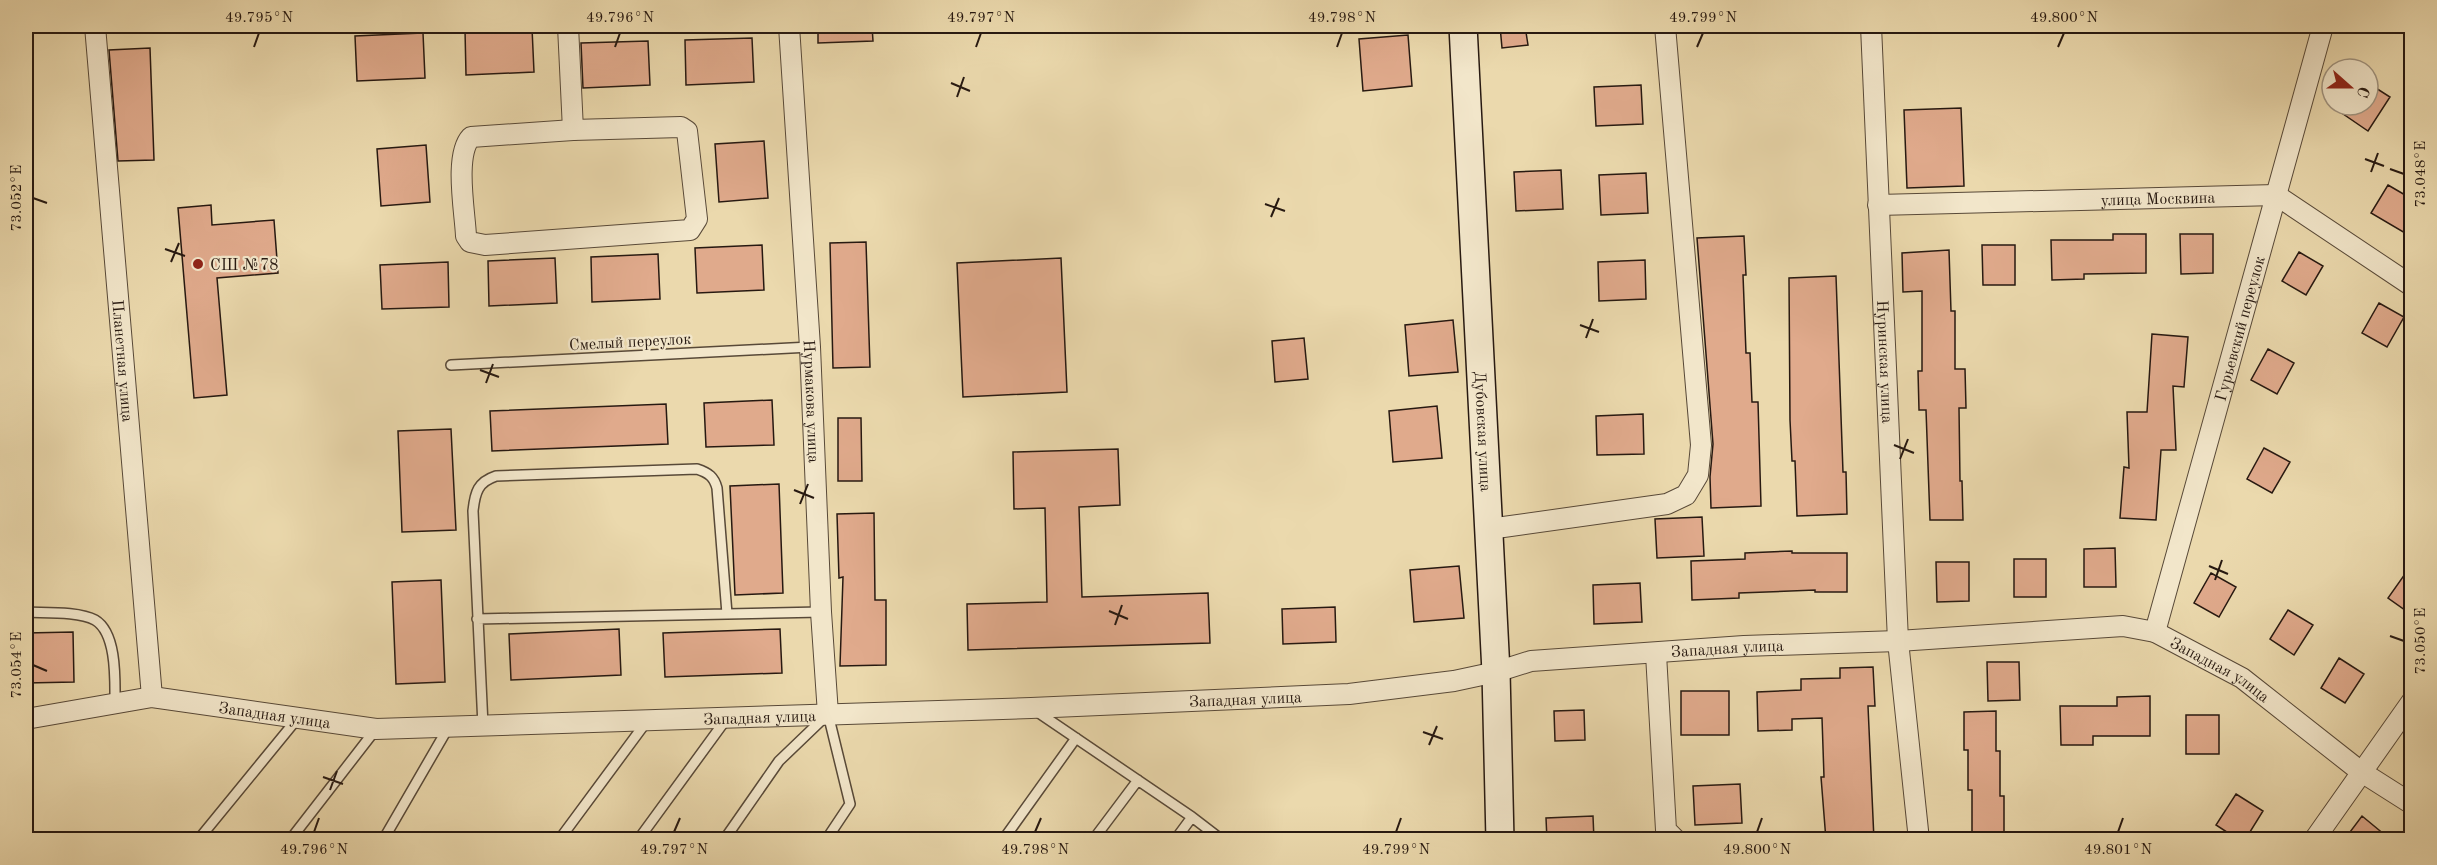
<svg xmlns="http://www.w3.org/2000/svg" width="2437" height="865" font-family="'Old Standard TT',serif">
	<rect width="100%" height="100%" fill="#ebd9ad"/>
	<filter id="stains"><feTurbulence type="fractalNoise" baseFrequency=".00333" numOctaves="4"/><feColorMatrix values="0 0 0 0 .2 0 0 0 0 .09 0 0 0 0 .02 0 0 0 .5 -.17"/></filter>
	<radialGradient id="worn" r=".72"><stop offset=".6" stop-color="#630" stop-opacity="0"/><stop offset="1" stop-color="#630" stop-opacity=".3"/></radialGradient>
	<path fill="#e0aa8c" stroke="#271911" stroke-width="1.5" d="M818 26H872L873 41 818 43Z
		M1500 26H1525L1528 45 1502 48Z
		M532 28 534 72 466 75 465 30Z
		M423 33 425 78 357 81 355 36Z
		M1408 35 1412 86 1363 91 1359 39Z
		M752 38 754 82 686 85 685 40Z
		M648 41 650 85 583 88 581 43Z
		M150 48 154 160 118 161 109 50Z
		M2368 83 2390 97 2368 131 2330 105H2368Z
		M1641 85 1643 124 1596 126 1594 87Z
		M1961 108 1964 186 1907 188 1904 110Z
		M764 141 768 198 719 202 715 144Z
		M426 145 430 202 381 206 377 149Z
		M1561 170 1563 209 1516 211 1514 172Z
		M1646 173 1648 213 1601 215 1599 175Z
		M2388 185 2412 199V222L2405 233 2371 213Z
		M211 205 212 225 274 220 278 273 217 278 227 395 194 398 178 208Z
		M2113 234H2146V273L2084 274V279L2052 280 2051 240H2113Z
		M2180 234H2213V273L2181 274Z
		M1744 236 1746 275H1743L1746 353H1750L1752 402H1758L1761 506 1711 508 1710 477 1713 444 1697 238Z
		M866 242 870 367 833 368 830 243Z
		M762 245 764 290 697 293 695 248Z
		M1982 245H2015V285H1983Z
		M1949 250 1951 311H1955V369H1965L1966 408H1959L1960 481H1962L1963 520H1930L1926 410H1919L1918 371H1922V291L1903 292 1902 253Z
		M2299 252 2323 266 2306 295 2282 281Z
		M658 254 660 299 592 302 591 257Z
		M555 258 557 303 489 306 488 261Z
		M1061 258 1067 392 963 397 957 263Z
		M1645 260 1646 299 1599 301 1598 262Z
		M448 262 449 307 382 309 380 265Z
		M1836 276 1843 472H1846L1847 514 1797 516 1795 461H1792L1790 420 1789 278Z
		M2379 303 2404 317 2387 347 2362 333Z
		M1453 320 1458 372 1409 376 1405 325Z
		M2152 334 2188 337 2184 387 2173 386 2176 450H2161L2156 520 2120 518 2124 467 2129 468 2127 412H2147Z
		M1304 338 1308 379 1275 382 1272 341Z
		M2268 349 2294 363 2277 394 2251 380Z
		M772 400 774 445 706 447 704 403Z
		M666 404 668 444 492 451 490 411Z
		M1437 406 1442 458 1393 462 1389 411Z
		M1643 414 1644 454 1597 455 1596 416Z
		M838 418H861L862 481H838Z
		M451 429 456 530 402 532 398 431Z
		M2264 448 2290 462 2272 493 2247 479Z
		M1118 449 1120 505 1079 507 1082 597 1208 593 1210 643 968 650 967 604 1047 602 1045 508 1014 509 1013 452Z
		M779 484 783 593 735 595 730 486Z
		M874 513 875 600H886V665L840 666 843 577 839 578 837 514Z
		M1702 517 1704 556 1657 558 1655 519Z
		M2115 548 2116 587H2084V549Z
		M1792 551V553H1847V592H1815V590L1739 593V598L1692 600 1691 561 1745 559V553Z
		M2014 559H2046V597H2014Z
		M1936 562H1969V601L1937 602Z
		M2412 564V615L2388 598Z
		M1459 566 1464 618 1414 622 1410 570Z
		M2211 573 2236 587 2219 617 2194 603Z
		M441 580 445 682 396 684 392 582Z
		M1640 583 1642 622 1594 624 1593 585Z
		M1335 607 1336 642 1283 644 1282 609Z
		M2288 610 2313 625 2294 655 2270 639Z
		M619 629 621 675 511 680 509 634Z
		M780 629 782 673 665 677 663 633Z
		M73 632 74 682 26 683V633Z
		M2339 658 2364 674 2345 703 2321 688Z
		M1987 662H2019L2020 700 1988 701Z
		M1873 667 1875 706H1868L1874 840H1826L1821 777H1824L1822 718 1792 719V730L1758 731 1757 692 1801 690V679L1840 678V668Z
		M1681 691H1729V735H1681Z
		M2150 696V736H2093V745H2061L2060 706H2117V697Z
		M1584 710 1585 740 1555 741 1554 711Z
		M1996 711V751H2000V796H2004V834H1972V790H1968V750H1964V712Z
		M2186 715H2219V754H2186Z
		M1740 784 1742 823 1695 825 1693 786Z
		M2236 794 2263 811 2245 840H2239L2216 825Z
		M1593 816 1594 840H1547L1546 818Z
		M2362 816 2391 840H2344Z"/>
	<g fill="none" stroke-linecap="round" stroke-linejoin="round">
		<defs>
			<path id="lane" d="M451 365 810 347
				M26 612C44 613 79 611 95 620 117 633 115 680 115 702
				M477 619 727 614
				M1036 711 1192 817 1222 840
				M483 726 473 511C475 492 478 482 496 476L697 469C709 473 714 477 717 488L727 614 821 612
				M386 835 448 728
				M198 840 297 719
				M290 840 376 729
				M559 840 647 721
				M638 840 727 718
				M724 840 779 761 828 714 850 804 826 840
				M1003 840 1076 738
				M1093 840 1138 780
				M1175 840 1192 817"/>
			<g id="street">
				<path id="s1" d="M95 26 152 697"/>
				<path d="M568 26 573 130"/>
				<path id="s2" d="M789 26 810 347 821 612 828 714"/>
				<path id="s3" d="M1871 26 1898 641 1919 840"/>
				<path d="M681 127 687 131 697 219 690 230 485 245 470 242 466 236C465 212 454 155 471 137L573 130Z"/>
				<path id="s4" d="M1878 205 2276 195 2412 286"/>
				<path d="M1489 529 1667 504 1686 495 1698 475 1701 445 1665 26"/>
				<path id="s5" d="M2155 632 2323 26"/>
				<path d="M1656 654 1666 830 1676 840"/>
				<path id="s6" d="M26 719 152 697 376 729 1031 708 1349 694 1454 681 1496 672 1531 661 1744 646 1898 641 2123 626 2155 632 2242 678 2360 771 2412 804"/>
				<path d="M2314 840 2412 701"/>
			</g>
			<g id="secondary">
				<path id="s7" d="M1463 26 1496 672 1500 840"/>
			</g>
		</defs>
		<use href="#lane" stroke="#584938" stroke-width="12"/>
		<use href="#street" stroke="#584938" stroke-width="22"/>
		<use href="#secondary" stroke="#271911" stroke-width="30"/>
		<use href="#lane" stroke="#f2e6ca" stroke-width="9"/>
		<use href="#street" stroke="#f2e6ca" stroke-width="20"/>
		<use href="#secondary" stroke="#f2e6ca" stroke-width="27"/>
	</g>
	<path fill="none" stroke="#271911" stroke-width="2" d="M254 47 259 33M615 47 620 33M976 47 981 33M1337 47 1342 33M1697 47 1703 33M2058 47 2064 33M951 83 970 91M957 97 964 77M2365 159 2384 166M2390 169 2404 174M2371 172 2378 153M33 198 47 203M1265 204 1285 211M1271 217 1279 198M165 249 185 256M171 262 179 243M1580 325 1599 332M1586 338 1593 319M480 370 499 377M486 383 493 364M1894 445 1914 453M1900 459 1908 439M794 490 814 498M800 504 808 484M2209 566 2228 574M2215 580 2222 560M1109 611 1128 619M1115 625 1122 605M2390 636 2404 641M33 665 47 671M1423 732 1443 739M1429 745 1437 726M323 777 343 784M330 790 337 771M314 832 319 818M674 832 680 818M1035 832 1041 818M1396 832 1401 818M1757 832 1762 818M2118 832 2123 818"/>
	<circle fill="#8f2418" stroke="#f2e6ca" stroke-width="2" cx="198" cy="264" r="6"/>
	<g text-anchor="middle" stroke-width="4.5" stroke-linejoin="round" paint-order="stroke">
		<g font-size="16" fill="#271911" stroke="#f2e6ca">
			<text dy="6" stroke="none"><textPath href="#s4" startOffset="280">улица Москвина</textPath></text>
			<text dy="6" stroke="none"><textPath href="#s5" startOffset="315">Гурьевский переулок</textPath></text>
			<text transform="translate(630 341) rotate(-3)" y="6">Смелый переулок</text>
			<text dy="6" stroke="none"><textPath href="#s1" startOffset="336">Планетная улица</textPath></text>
			<text dy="6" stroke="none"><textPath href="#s3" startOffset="336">Нуринская улица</textPath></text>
			<text dy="6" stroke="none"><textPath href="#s2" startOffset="376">Нурмакова улица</textPath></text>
			<text dy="6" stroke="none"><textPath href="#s7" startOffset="406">Дубовская улица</textPath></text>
			<text dy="6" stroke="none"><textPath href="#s6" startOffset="1710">Западная улица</textPath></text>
			<text dy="6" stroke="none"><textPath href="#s6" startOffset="2214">Западная улица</textPath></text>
			<text dy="6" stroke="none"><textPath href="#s6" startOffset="1224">Западная улица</textPath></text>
			<text dy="6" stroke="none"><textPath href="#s6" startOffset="252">Западная улица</textPath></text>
			<text dy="6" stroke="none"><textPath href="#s6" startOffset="738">Западная улица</textPath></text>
		</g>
		<g font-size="16" fill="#271911" stroke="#f2e6ca" text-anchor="start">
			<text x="210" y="270">СШ №78</text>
		</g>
	</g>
	<rect width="2437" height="865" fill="none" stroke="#ebd9ad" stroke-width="66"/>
	<g transform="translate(2350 87) rotate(111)"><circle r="28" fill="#f2e6ca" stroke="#a19480" stroke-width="1.5"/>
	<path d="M0-4.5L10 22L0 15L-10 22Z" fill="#8f2418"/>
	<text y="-9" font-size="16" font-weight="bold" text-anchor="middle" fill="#271911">С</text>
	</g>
	<rect x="33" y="33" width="2371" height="799" fill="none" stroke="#271911" stroke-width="2"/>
	<g font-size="15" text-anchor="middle" fill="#271911">
		<text x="259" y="22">49.795°N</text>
		<text x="620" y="22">49.796°N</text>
		<text x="981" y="22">49.797°N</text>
		<text x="1342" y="22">49.798°N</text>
		<text x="1703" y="22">49.799°N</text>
		<text x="2064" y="22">49.800°N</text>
		<text transform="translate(2420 174) rotate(-90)" y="5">73.048°E</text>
		<text transform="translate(16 198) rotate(-90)" y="5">73.052°E</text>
		<text transform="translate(2420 641) rotate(-90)" y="5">73.050°E</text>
		<text transform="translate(16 665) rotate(-90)" y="5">73.054°E</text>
		<text x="314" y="854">49.796°N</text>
		<text x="674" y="854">49.797°N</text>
		<text x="1035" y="854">49.798°N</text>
		<text x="1396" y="854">49.799°N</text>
		<text x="1757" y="854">49.800°N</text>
		<text x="2118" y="854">49.801°N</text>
	</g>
	<rect width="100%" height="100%" filter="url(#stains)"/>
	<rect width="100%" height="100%" fill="url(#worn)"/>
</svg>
